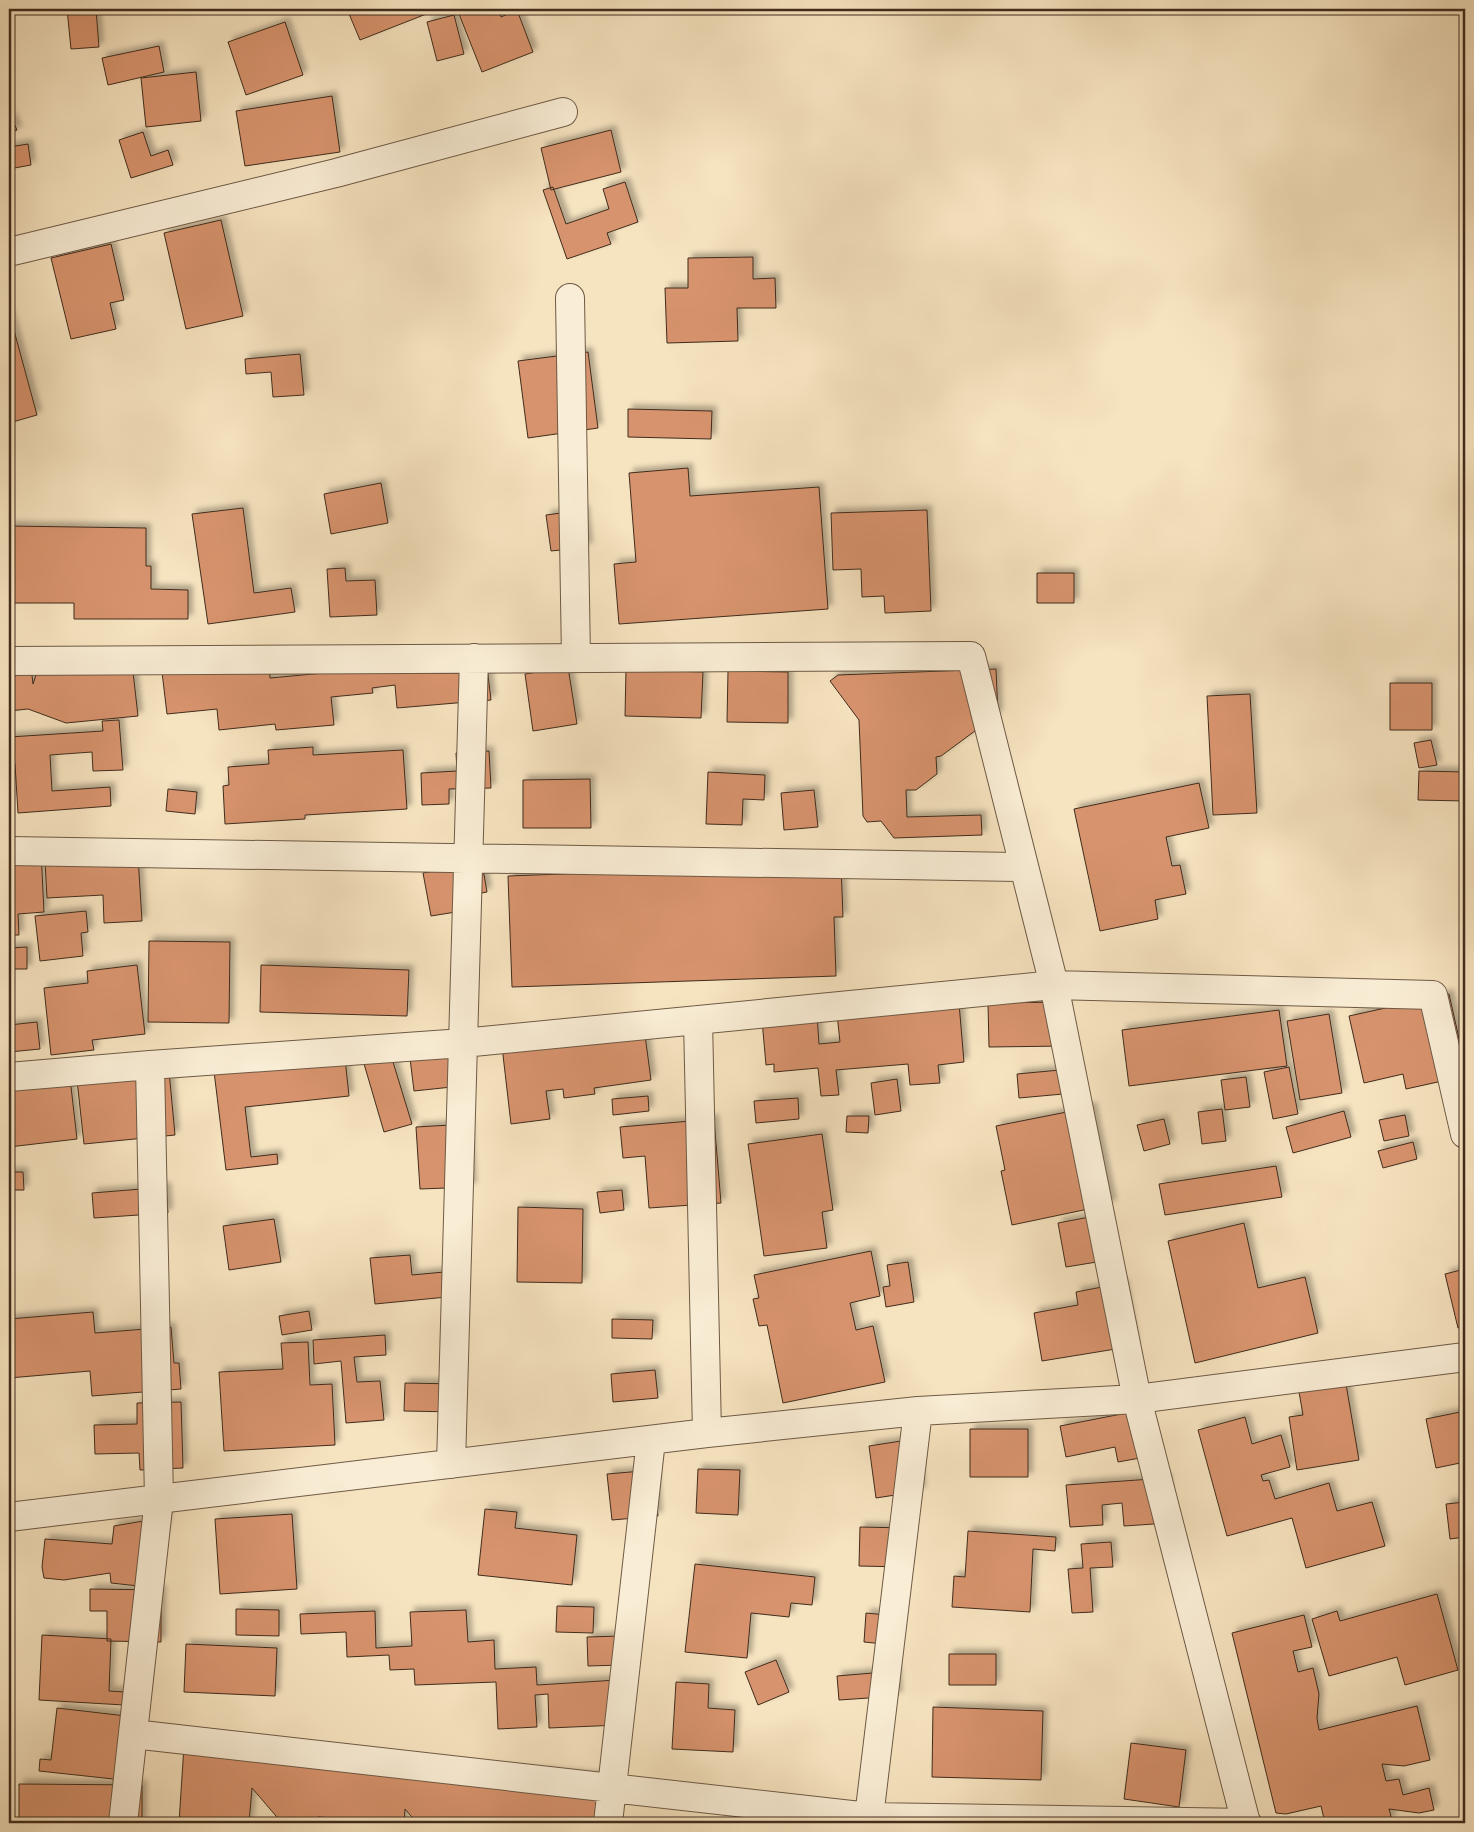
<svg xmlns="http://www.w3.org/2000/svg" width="1474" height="1832" font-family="'Libre Bodoni',serif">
	<defs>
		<filter id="shadow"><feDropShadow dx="4.5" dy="-4.5" stdDeviation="2.5" flood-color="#0004"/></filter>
	</defs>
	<rect width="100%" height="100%" fill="#f6e3bf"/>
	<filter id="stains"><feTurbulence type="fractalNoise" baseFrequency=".004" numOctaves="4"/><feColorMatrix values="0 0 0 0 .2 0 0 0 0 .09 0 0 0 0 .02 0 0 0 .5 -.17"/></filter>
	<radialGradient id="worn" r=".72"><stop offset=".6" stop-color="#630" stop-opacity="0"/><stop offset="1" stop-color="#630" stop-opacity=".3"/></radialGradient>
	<path fill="#d7936d" stroke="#402c1c" filter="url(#shadow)" d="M9 9H44L9 12Z
		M67 9H96L99 47 71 49Z
		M347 9H439L360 40Z
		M457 9H498L501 17 517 10 533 52 482 72Z
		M454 15 464 54 437 61 427 22Z
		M285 22 303 75 246 95 228 42Z
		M159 46 164 72 108 85 102 58Z
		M196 72 201 121 146 127 141 78Z
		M332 96 340 152 245 166 236 111Z
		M11 116 17 130 9 134V117Z
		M611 130 621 172 551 190 541 148Z
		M143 132 151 156 168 150 173 165 131 178 119 140Z
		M28 144 31 165 9 169V147Z
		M625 182 638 222 607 233 611 244 567 259 543 190 553 187 566 224 609 209 603 189Z
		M221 220 243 316 186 329 164 233Z
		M111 244 124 300 110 303 116 329 71 339 51 258Z
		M753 257V279L775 278 776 308H737L738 341 667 343 665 288H688V258Z
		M9 312 37 415 9 423Z
		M588 352 598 428 528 438 518 361Z
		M300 354 304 395 273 397 271 372 246 374 245 359Z
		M628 409 712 411 711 439 628 437Z
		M688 468 690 496 819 487 828 609 619 624 614 564 636 562 629 473Z
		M381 483 388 523 331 534 324 494Z
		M243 508 254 593 291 588 295 612 208 624 192 514Z
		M584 510 588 547 551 551 546 515Z
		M927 510 931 611 885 613 884 596 862 597 861 569 833 570 831 513Z
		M9 526 146 528V566H151V589L188 590V619H74V603H9Z
		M345 568 346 581 375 580 377 615 330 617 327 569Z
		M1037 573H1074V603H1037Z
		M30 658 33 684 37 672 132 663 138 716 66 723 28 709 9 711V660Z
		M486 658 491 700 397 708 395 685 372 688 373 693 331 697 334 725 276 730 275 724 219 730 217 709 167 714 162 672 269 660 270 678Z
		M568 667 577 724 533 731 525 674Z
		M996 669 998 714 941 756 936 757 937 774 916 790H906L907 817 981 815 982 835 894 838 881 821 867 822 863 816 859 720 830 681 838 675Z
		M626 670 703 672 701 718 625 716Z
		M728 671 788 672V723L727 722Z
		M1460 679H1465V734H1463Z
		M1390 683H1432V730H1390Z
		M1250 694 1257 813 1213 815 1207 696Z
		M119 720 123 770 93 771 92 752 50 755 52 791 110 787 111 806 18 813 15 764 9 765V737L103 731 102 721Z
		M1431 740 1437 765 1419 768 1414 743Z
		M313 747V755L403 750 407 809 305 815V819L225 824 223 786 229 785 228 767 269 764 268 750Z
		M489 751 491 788 449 789V804L422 805 421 773 457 771 456 753Z
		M1419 771 1465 772V801L1418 800Z
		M708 772 765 775 764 800 743 799 742 825 706 824Z
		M590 779 591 828H523V780Z
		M1199 783 1209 828 1166 837 1172 866 1180 865 1186 894 1155 900 1158 919 1100 931 1074 809Z
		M168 789 197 792 195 814 166 811Z
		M814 790 818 827 784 830 781 793Z
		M41 851 44 912 18 914 19 935H9V853Z
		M138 856 142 921 104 923 103 895 47 898 45 861Z
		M482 863 487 892 466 896 468 910 431 916 423 873Z
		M841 864 843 917H834L836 976 512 987 508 876Z
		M86 911 88 932 81 933 83 956 40 961 35 916Z
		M149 941 230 942 229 1023 148 1022Z
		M27 947V969H9V948Z
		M137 965 145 1034 92 1040 94 1050 51 1055 44 988 88 983 87 971Z
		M261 965 409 970 407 1016 260 1012Z
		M1449 994 1465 1065V1076L1406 1089 1403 1074 1364 1083 1349 1016Z
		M1064 1002 1066 1046 989 1047 988 1003Z
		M959 1003 964 1062 938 1065 940 1083 910 1085 908 1064 836 1070 839 1095 821 1096 818 1068 774 1072V1064L766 1065 762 1020 817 1015 819 1044 840 1042 837 1014Z
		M1279 1010 1287 1066 1129 1086 1122 1030Z
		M1329 1014 1342 1093 1300 1100 1287 1021Z
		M643 1020 651 1080 594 1088 595 1094 564 1098 563 1089 546 1091 550 1119 511 1124 501 1038Z
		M37 1022 40 1049 9 1052V1025Z
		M456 1045 461 1086 414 1091 409 1050Z
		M344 1049 349 1096 245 1107 251 1157 277 1154 278 1164 226 1170 213 1063Z
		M389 1049 412 1124 384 1132 362 1057Z
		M1289 1067 1298 1114 1273 1119 1264 1072Z
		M1060 1070 1063 1094 1019 1098 1017 1074Z
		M169 1071 175 1135 84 1144 77 1080Z
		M1246 1077 1250 1107 1225 1110 1221 1080Z
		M70 1078 77 1139 9 1147V1085Z
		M897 1079 901 1111 875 1115 871 1083Z
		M648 1096 649 1111 613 1115 612 1099Z
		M798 1098 799 1119 756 1123 754 1101Z
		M1092 1107 1112 1204 1012 1225 1001 1171 1005 1170 996 1126Z
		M1222 1109 1226 1141 1202 1144 1198 1112Z
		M1344 1111 1351 1137 1293 1153 1286 1127Z
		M1405 1115 1409 1136 1384 1141 1379 1120Z
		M847 1116H869L868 1133 846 1132Z
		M714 1119 721 1203 649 1208 645 1156 623 1158 620 1127Z
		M1164 1119 1170 1144 1144 1151 1137 1125Z
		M468 1124 472 1187 420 1189 416 1127Z
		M822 1134 833 1210 822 1212 827 1248 764 1256 748 1144Z
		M1413 1142 1417 1159 1383 1168 1378 1151Z
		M1276 1166 1282 1197 1165 1215 1159 1184Z
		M9 1172H23L24 1190H9Z
		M166 1187 168 1213 94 1218 92 1193Z
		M622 1190 624 1210 600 1213 597 1192Z
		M518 1207 583 1209 582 1283 517 1282Z
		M1095 1216 1103 1261 1066 1267 1058 1223Z
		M274 1219 281 1262 229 1270 223 1226Z
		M1244 1223 1258 1288 1305 1277 1318 1333 1195 1363 1168 1241Z
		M871 1251 880 1296 850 1303 856 1330 873 1326 885 1382 783 1403 767 1325 759 1326 753 1299 759 1298 754 1275Z
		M410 1255 412 1275 444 1272 447 1297 375 1304 370 1258Z
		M908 1262 914 1302 886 1307 883 1287 890 1286 887 1265Z
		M1465 1269V1326L1458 1328 1445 1274Z
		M1123 1283 1134 1346 1042 1361 1034 1313 1078 1305 1076 1292Z
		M309 1311 312 1330 282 1335 279 1316Z
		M93 1312 95 1333 171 1327 174 1363H179L181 1389 92 1396 90 1371 9 1378V1319Z
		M612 1319 653 1320 652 1339 612 1338Z
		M385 1335 386 1355 354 1357 357 1382 380 1381 384 1420 346 1423 341 1361 314 1364 313 1340Z
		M308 1342 310 1385 332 1384 335 1445 224 1451 219 1372 283 1369 281 1343Z
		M655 1370 658 1398 613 1402 611 1374Z
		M405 1383 457 1384 456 1412 404 1411Z
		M1346 1384 1359 1460 1297 1470 1289 1417 1303 1415 1299 1392Z
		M181 1402 183 1468 140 1470 139 1453 95 1454 94 1425 137 1424V1403Z
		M1142 1410 1151 1456 1118 1462 1115 1447 1066 1457 1060 1426Z
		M1465 1411V1462L1436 1468 1426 1419Z
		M1245 1417 1252 1444 1281 1435 1290 1467 1261 1475 1263 1481 1269 1480 1275 1499 1329 1483 1337 1511 1372 1502 1385 1546 1306 1568 1292 1518 1227 1536 1198 1430Z
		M970 1429H1028V1477H970Z
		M914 1439 921 1491 876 1498 869 1446Z
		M698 1469 740 1470 738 1515 696 1513Z
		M654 1470 658 1516 612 1520 607 1474Z
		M1166 1478 1169 1523 1124 1526 1122 1503 1102 1505 1103 1525 1070 1527 1066 1485Z
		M1465 1502V1537L1450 1539 1446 1504Z
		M485 1509 517 1512 515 1528 577 1535 572 1585 478 1575Z
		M292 1514 297 1589 220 1594 215 1519Z
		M167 1517 148 1587 111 1583 110 1573 64 1580 44 1578 42 1567 45 1539 112 1544 114 1526Z
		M860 1527 908 1528 906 1567 859 1566Z
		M968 1531 1056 1537 1055 1551 1033 1549 1030 1612 952 1607 954 1576 965 1577Z
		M1111 1542 1113 1567 1090 1568 1093 1612 1072 1613 1068 1569 1083 1568 1081 1544Z
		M695 1564 815 1577 812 1605 791 1603 789 1617 751 1613 747 1658 685 1652Z
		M90 1589 161 1590V1642L107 1641V1611H90Z
		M1437 1594 1458 1670 1405 1685 1397 1657 1329 1676 1312 1619 1337 1611 1340 1621Z
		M557 1606 594 1607 593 1633 556 1632Z
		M236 1609 279 1610V1636L236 1635Z
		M466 1610 468 1642 494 1640 495 1669 536 1667 537 1685 617 1680 619 1725 549 1728 548 1694 535 1695 537 1727 498 1729 496 1682 415 1685 414 1669 390 1670 389 1655 347 1657 346 1632 301 1634 300 1614 375 1611 376 1648 412 1646 410 1612Z
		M866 1613 897 1616 894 1645 864 1642Z
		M1304 1615 1312 1647 1293 1651 1298 1672 1313 1668 1319 1694 1317 1718 1319 1730 1417 1706 1430 1760 1404 1766 1382 1764 1386 1781 1399 1779 1403 1795 1429 1788 1434 1810 1419 1813 1389 1809 1392 1820 1378 1823 1324 1819 1321 1806 1286 1814 1276 1813 1232 1633Z
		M42 1635 111 1639 109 1691 125 1692 124 1705 39 1700Z
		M621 1636 622 1665 588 1666 587 1637Z
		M186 1644 277 1648 275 1696 184 1692Z
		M949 1654H996V1685H949Z
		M776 1660 789 1692 758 1705 745 1672Z
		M896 1671 898 1696 839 1700 837 1676Z
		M676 1682 709 1684 708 1708 735 1710 733 1752 672 1749Z
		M933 1707 1043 1711 1041 1780 932 1777Z
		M57 1708 135 1717 132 1781 39 1771 40 1759 51 1760Z
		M1131 1743 1186 1750 1179 1807 1124 1799Z
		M184 1746 608 1777 614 1823H417L405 1809 404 1823H353L349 1819 318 1817 311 1823H282L252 1788 249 1823H179Z
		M19 1784 142 1785V1823H19Z"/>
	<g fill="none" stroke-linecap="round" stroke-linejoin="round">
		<defs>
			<path id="minor" d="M9 252 336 173 563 112
				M570 298 576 658
				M9 661 971 656 1054 985 1137 1399 1246 1823
				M9 851 1024 867
				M698 1020 707 1433
				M9 1077 150 1065
				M451 1464 474 658
				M9 1517 707 1433 918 1411 1137 1399 1465 1357
				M133 1734 869 1817 1247 1823
				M869 1817 918 1411
				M123 1823 159 1499 150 1065 463 1043 1054 985 1433 995 1465 1134
				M608 1823 651 1440"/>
		</defs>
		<use href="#minor" stroke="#6e5a45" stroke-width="30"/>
		<use href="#minor" stroke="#f9edd5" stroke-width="28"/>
	</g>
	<rect width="1474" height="1832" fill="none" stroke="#f6e3bf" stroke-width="30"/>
	<rect x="10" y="10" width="1454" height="1812" fill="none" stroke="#402c1c" stroke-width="2.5"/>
	<rect x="15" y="15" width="1444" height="1802" fill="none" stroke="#402c1c"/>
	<rect width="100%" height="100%" filter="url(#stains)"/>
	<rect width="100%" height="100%" fill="url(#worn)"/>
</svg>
